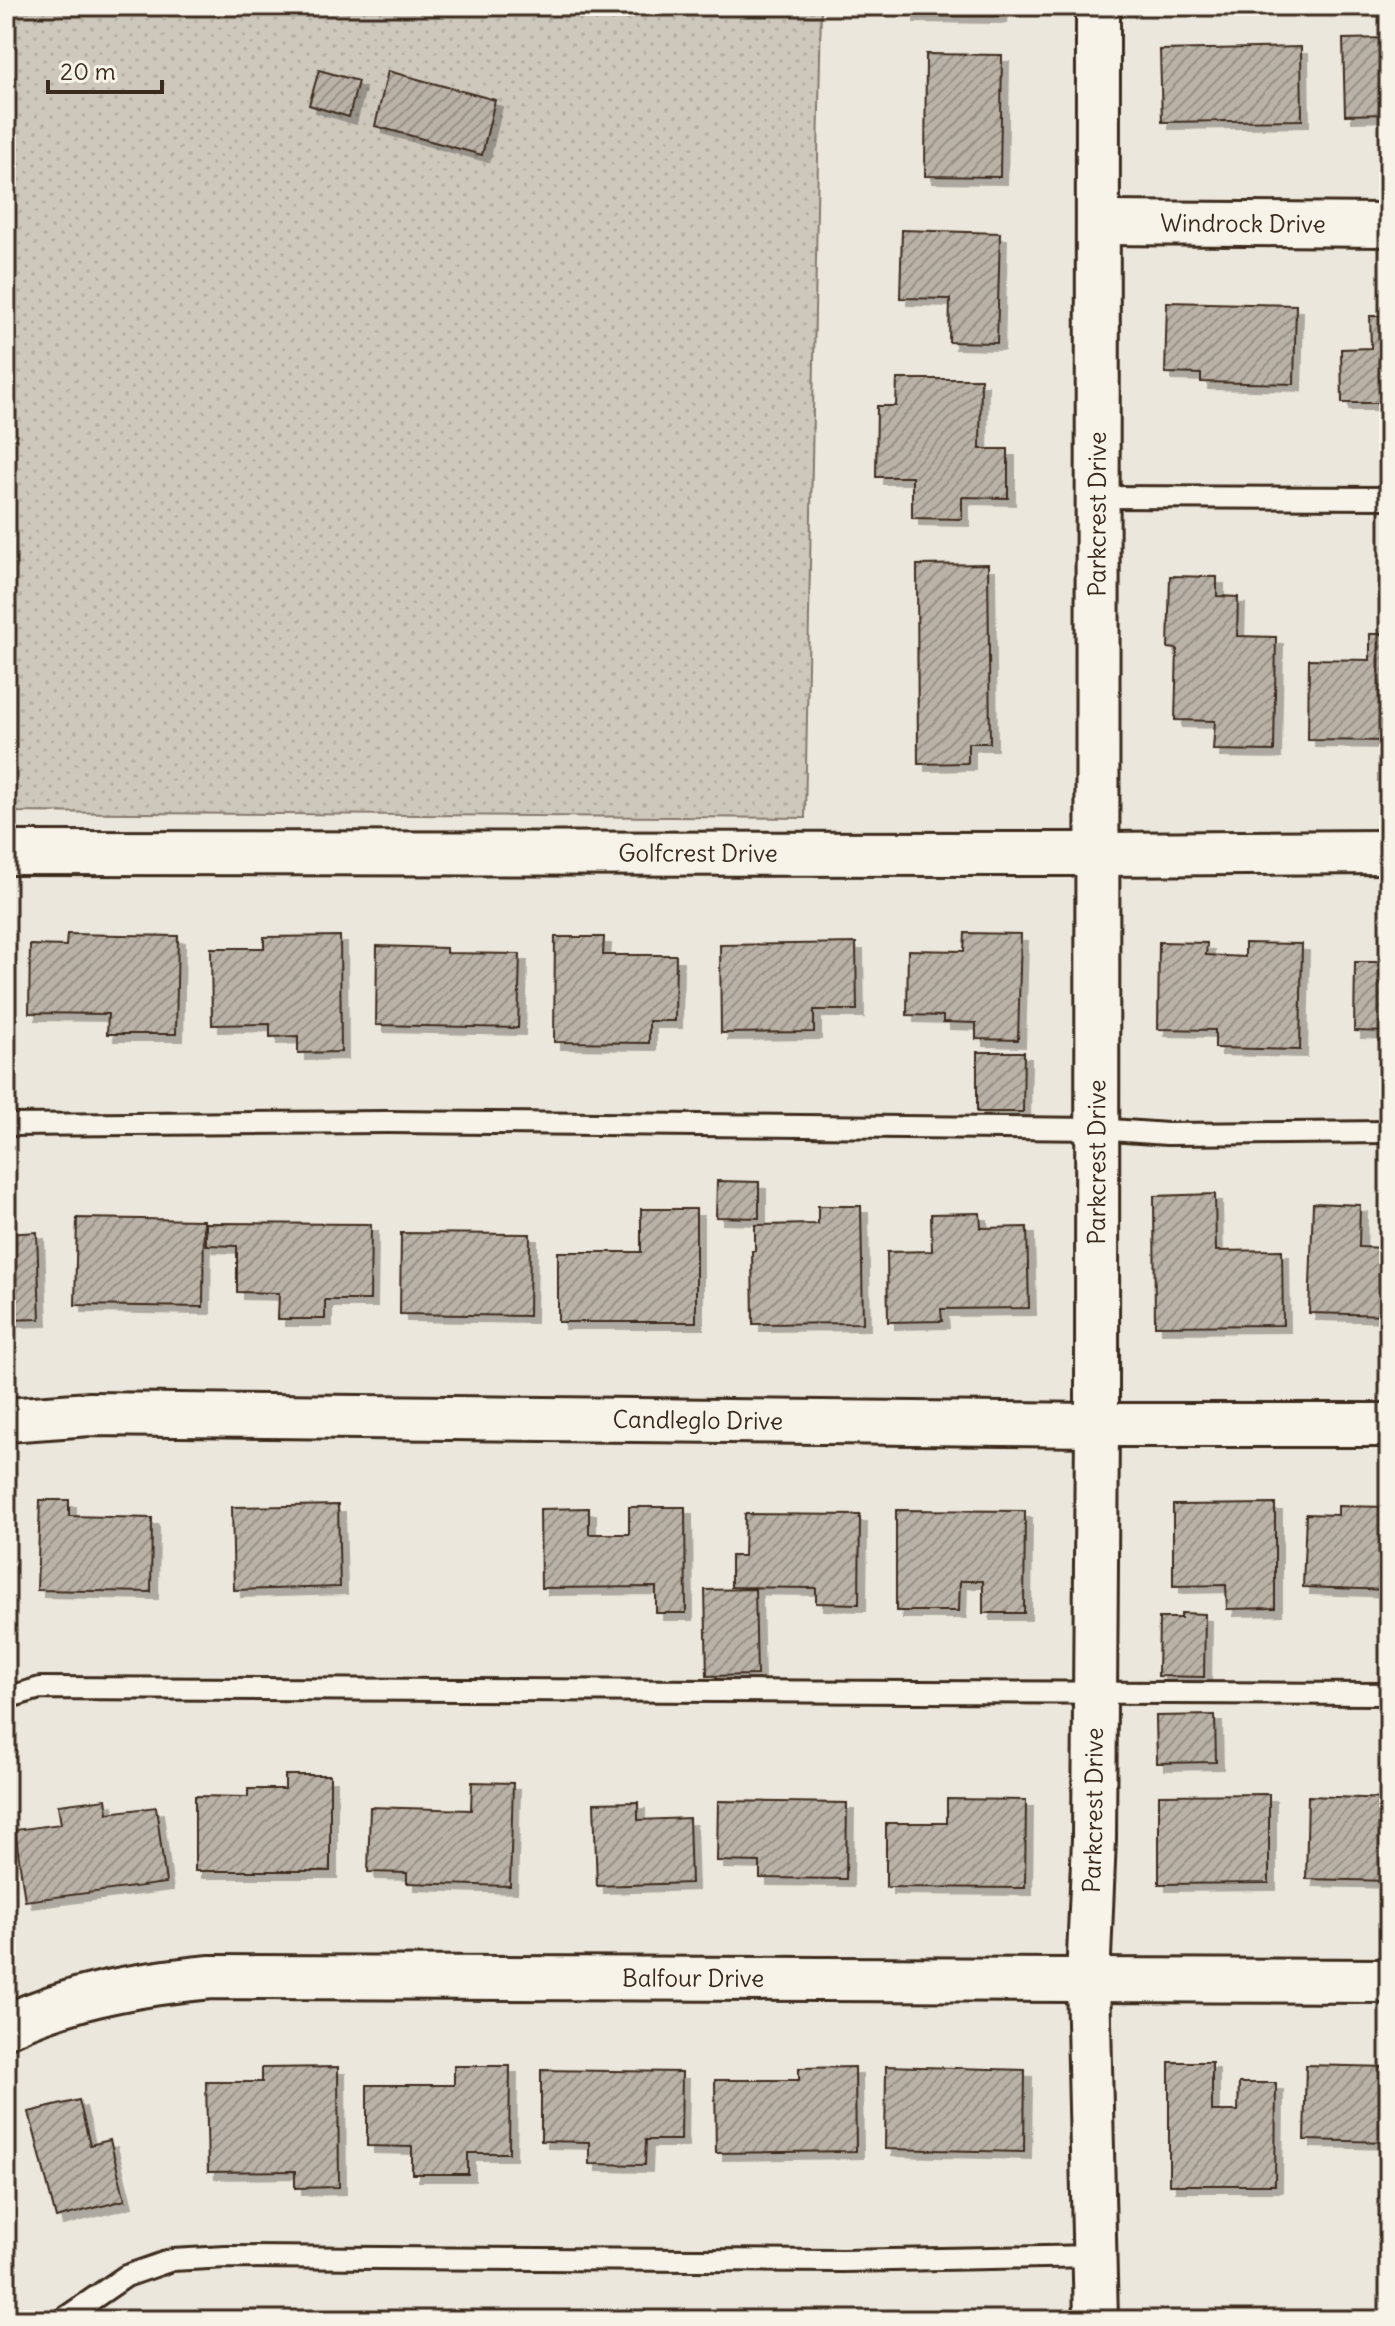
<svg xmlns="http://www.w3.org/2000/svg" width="1395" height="2326" font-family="Delius,sans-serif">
	<defs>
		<pattern id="grass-dots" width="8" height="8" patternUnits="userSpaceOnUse" patternTransform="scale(2)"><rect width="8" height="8" fill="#cec8bc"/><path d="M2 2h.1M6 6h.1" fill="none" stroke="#b2aca1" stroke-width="1.8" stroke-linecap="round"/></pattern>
		<pattern id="building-hatch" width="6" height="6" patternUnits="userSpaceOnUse" patternTransform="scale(2)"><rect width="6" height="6" fill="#bab2a7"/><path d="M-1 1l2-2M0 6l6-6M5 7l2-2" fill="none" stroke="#989187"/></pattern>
		<filter id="shadow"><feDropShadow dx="7" dy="7" stdDeviation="0" flood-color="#0004"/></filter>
	</defs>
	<rect width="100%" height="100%" fill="#ece7dc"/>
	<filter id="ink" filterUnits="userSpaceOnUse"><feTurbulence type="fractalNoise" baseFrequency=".0125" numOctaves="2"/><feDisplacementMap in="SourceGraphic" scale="16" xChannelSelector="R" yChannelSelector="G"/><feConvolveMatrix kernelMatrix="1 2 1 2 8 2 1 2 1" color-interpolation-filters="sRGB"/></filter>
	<g filter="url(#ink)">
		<path fill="url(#grass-dots)" stroke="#84796d" stroke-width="2" d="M6 6H821L805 818 6 812Z"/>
		<path fill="url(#building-hatch)" stroke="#3b2a1e" stroke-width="2" filter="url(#shadow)" d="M907 6H1001L1000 16 907 15Z
			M1389 38V114L1345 115 1343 39Z
			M1301 47 1302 120 1162 122 1160 50Z
			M926 54 1002 55 1000 177 925 176Z
			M319 70 358 81 349 117 309 105Z
			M388 71 495 100 482 155 375 126Z
			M902 230 1000 233 997 343 949 342 950 299 900 298Z
			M1167 302 1296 305 1294 384 1201 382V374L1165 373Z
			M1370 316H1389V403H1342L1341 349 1371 348Z
			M897 379H981L980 449H1008V498L962 497V519L912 518V477H876L877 406H896Z
			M988 564 990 743H968V763L918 764 917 565Z
			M1170 576 1217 577V596L1238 597 1237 636 1276 637 1274 751 1213 750 1215 721 1175 720 1177 649 1168 648Z
			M1370 634H1389V741L1308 740 1309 659 1370 660Z
			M965 933 1021 934 1018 1040 976 1039V1023L943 1022V1016L907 1015 908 950 964 951Z
			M67 934 178 936 176 1034H107L108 1014 29 1013 30 945 66 946Z
			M340 936 341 1052 298 1053V1036L270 1037V1024L212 1025 211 948H264V937Z
			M555 937H604L603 955H676L675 1021H649V1043L554 1042Z
			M1159 942 1207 943 1206 955 1245 957V943L1302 944 1300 1050 1215 1048V1030L1158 1029Z
			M856 943 857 1010H814V1032L721 1033 720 945Z
			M377 946 446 948V953L520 954 518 1028 376 1025Z
			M1355 962H1389V1032L1354 1031Z
			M977 1052H1024L1023 1112H977Z
			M717 1181 759 1182V1218L716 1217Z
			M1215 1194 1216 1251 1282 1250 1283 1325 1155 1326 1154 1196Z
			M1313 1203 1360 1205 1359 1247 1389 1248V1315L1309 1313Z
			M818 1206H861L863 1323 753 1324 752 1251H755V1225L818 1224Z
			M641 1209H696V1322H558V1252H641Z
			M980 1213 981 1228 1027 1227 1029 1308 941 1309 942 1321 888 1322 887 1252 932 1251 931 1214Z
			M77 1218 204 1220 203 1307 75 1305Z
			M206 1223 371 1224 370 1300H325V1319H278L279 1293 237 1292V1246L206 1245Z
			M37 1232 40 1319 6 1320V1234Z
			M401 1233 530 1234 529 1316 400 1314Z
			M40 1500H69V1516L152 1518 151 1592 37 1590Z
			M1275 1504V1608L1227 1609 1226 1585 1173 1586V1505Z
			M338 1505 340 1587 234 1590 232 1507Z
			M1338 1506 1389 1507V1590L1303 1587 1306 1514 1338 1515Z
			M629 1507H685L686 1613H656V1587L541 1588 540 1509 589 1508V1534H629Z
			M896 1510 1025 1511 1024 1613H983V1581H960L959 1611H896Z
			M745 1514 860 1515 859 1604 816 1603V1588L731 1587V1556H744Z
			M755 1589 757 1675 707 1676 705 1590Z
			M1181 1613 1205 1614 1204 1677 1158 1676 1159 1618H1181Z
			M1215 1715 1216 1762 1157 1763 1156 1716Z
			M285 1775H330V1871H195V1796L248 1797V1789H285Z
			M472 1782 513 1783 510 1886 407 1883V1873L368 1872 370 1807 471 1810Z
			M1269 1794V1883L1159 1884V1795Z
			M1308 1796 1389 1799V1881L1306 1879Z
			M106 1799 108 1813 156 1807 166 1883 25 1901 15 1830 61 1824 58 1805Z
			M947 1799 1026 1800 1025 1888 886 1887V1823H947Z
			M718 1801 847 1803 846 1879 760 1878V1862L717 1861Z
			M638 1802V1820L689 1818 691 1883 597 1886 594 1803Z
			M1169 2062H1212V2111H1238L1239 2083H1276L1275 2185H1169Z
			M1306 2065 1389 2067V2142L1304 2140Z
			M454 2066H510L509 2153H468V2174H412V2147L367 2146V2085H454Z
			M886 2066 1025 2070 1024 2152 885 2149Z
			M338 2067 339 2187 295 2188V2171L208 2172 206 2082H262V2068Z
			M855 2067 856 2151 716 2153 715 2080H799V2068Z
			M541 2070 682 2072 681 2140H646L645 2165 589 2164V2142L541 2141Z
			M79 2100 90 2145 110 2140 125 2200 56 2218 29 2112Z"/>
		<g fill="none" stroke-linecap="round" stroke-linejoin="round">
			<defs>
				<path id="lane" d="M1098 497 1389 498
					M6 1125 388 1122 1097 1129 1167 1134 1389 1132
					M6 1698 40 1688 1389 1694
					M62 2320 126 2276 172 2260 226 2257 843 2261 1094 2256"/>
				<g id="street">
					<path id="s1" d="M1099 223 1389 225"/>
					<path id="s2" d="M6 853 1096 854 1389 852"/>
					<path id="s3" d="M6 1420 90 1414 1097 1425H1389"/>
					<path id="s4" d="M6 2026C74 1995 137 1984 211 1977L1389 1981"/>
					<path id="s5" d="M1096 2320 1088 1980 1094 1839 1097 1425 1098 6"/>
				</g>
			</defs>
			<use href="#lane" stroke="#3b2a1e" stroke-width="26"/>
			<use href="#street" stroke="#3b2a1e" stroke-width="48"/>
			<use href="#lane" stroke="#f7f3e8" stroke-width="20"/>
			<use href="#street" stroke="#f7f3e8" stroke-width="42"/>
		</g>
	</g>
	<g text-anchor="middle" stroke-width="6" stroke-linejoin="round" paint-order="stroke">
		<g font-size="24" fill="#3b2a1e" stroke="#f7f3e8">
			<text dy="8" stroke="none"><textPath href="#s1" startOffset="144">Windrock Drive</textPath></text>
			<text dy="8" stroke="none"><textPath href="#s5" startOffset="1806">Parkcrest Drive</textPath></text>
			<text dy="8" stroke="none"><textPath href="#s2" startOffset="692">Golfcrest Drive</textPath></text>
			<text dy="8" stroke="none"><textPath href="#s5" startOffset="1158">Parkcrest Drive</textPath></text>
			<text dy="8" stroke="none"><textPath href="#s3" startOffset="692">Candleglo Drive</textPath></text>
			<text dy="8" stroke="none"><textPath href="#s5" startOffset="510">Parkcrest Drive</textPath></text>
			<text dy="8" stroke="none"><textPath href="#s4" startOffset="694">Balfour Drive</textPath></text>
		</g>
	</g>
	<rect width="1395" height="2326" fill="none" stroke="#f7f3e8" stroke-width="32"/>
	<rect x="16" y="16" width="1363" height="2294" fill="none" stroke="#3b2a1e" stroke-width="3" filter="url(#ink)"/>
	<path d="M48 80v12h114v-12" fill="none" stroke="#3b2a1e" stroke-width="4"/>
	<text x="60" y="80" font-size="24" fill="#3b2a1e" stroke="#f7f3e8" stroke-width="6" paint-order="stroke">20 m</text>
</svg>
